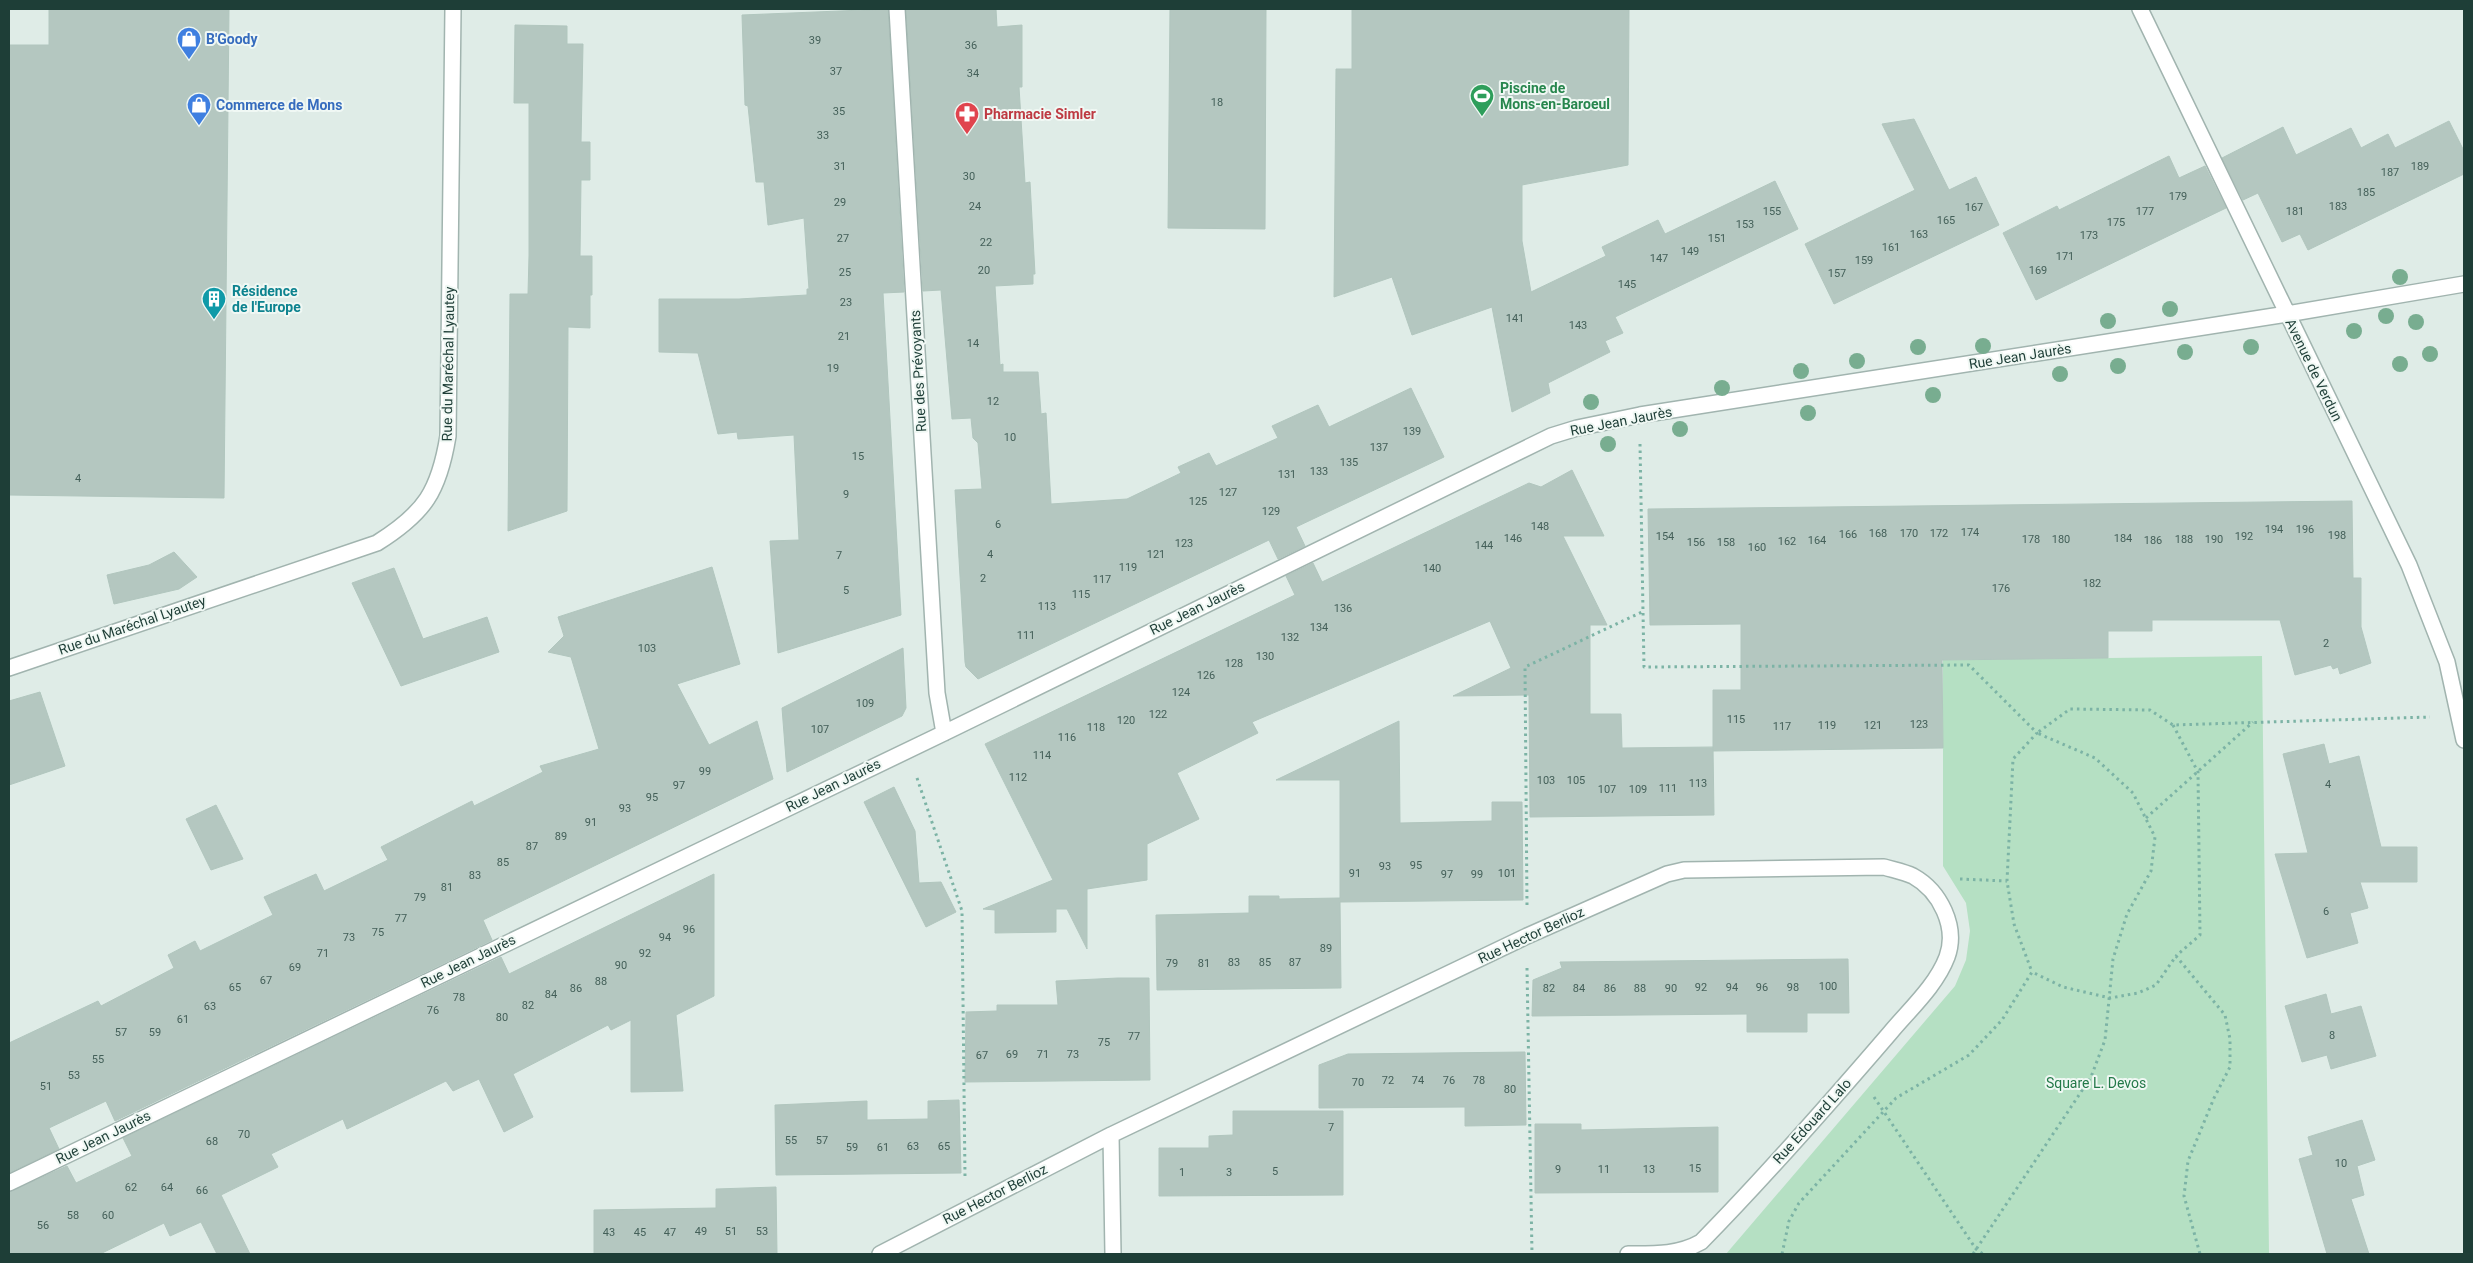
<svg xmlns="http://www.w3.org/2000/svg" width="2473" height="1263" font-family="Roboto,sans-serif">
	<rect width="100%" height="100%" fill="#dfece7"/>
	<path fill="#b5e0c3" d="M2262 656 2269 1254H1726L1955 986 1966 960 1970 931 1966 903 1943 866V660Z"/>
	<path fill="#b4c7c0" stroke="#b1c6be" d="M49 9H229L224 498 9 495V45H49Z
		M888 9 904 292 883 293 901 615 778 653 770 541 799 540 794 435 738 439 737 432 718 434 698 353 659 352V299H739L807 295V289H809L804 218 768 225 764 182H756L748 106 745 105 742 15Z
		M906 9H996L997 27 1022 25V87H1019L1025 183 1030 182 1035 274H1033V284L995 286 1000 365 1003 364V372H1038L1041 414 1046 413 1051 504 1127 499 1181 473 1178 467 1209 453 1216 466 1278 438 1272 426 1318 405 1329 427 1411 388 1444 457 1296 527 1305 546 1278 559 1269 540 978 679 966 667 965 662 955 490 982 489 978 443 973 438 971 418 952 419 941 290 923 291Z
		M1170 9H1266L1265 229 1168 228Z
		M1352 9H1629L1628 165 1522 185V241L1531 292 1606 256 1602 247 1658 220 1665 234 1775 181 1798 229 1615 317 1623 333 1605 341 1610 352 1548 383 1550 393 1512 412 1492 307 1412 335 1392 277 1334 297 1336 69H1352Z
		M515 25 567 26V44H583L581 142H590V180H581L580 256H592V295H590V328L568 327 567 511 508 531 510 294H528L529 256V103H514Z
		M1914 119 1949 190 1976 177 1999 225 1834 304 1805 244 1915 190 1882 124Z
		M2449 121 2464 151V174L2308 250 2300 234 2282 242 2258 193 2243 200 2222 158 2283 127 2296 155 2351 128 2361 148 2388 134 2395 148Z
		M2169 156 2179 178 2205 166 2226 208 2036 300 2003 233 2057 206 2059 210Z
		M1572 470 1604 536H1563L1607 625H1590V714H1621L1622 748 1713 747 1714 815 1530 817 1529 695 1453 696 1511 668 1490 621 1252 722 1258 733 1177 773 1199 819 1147 844V880L1087 889V949L1067 909H1056V932L995 933V910L983 909 1053 880 985 744 1295 595 1286 576 1313 563 1322 582 1529 483 1541 487Z
		M2352 501 2353 578H2361V627L2371 663 2340 674 2338 667 2333 669 2331 665 2295 675 2280 620H2152V631H2108V658L1942 660 1943 748 1713 751V690H1741V624L1650 625 1648 509Z
		M174 552 197 577 179 589 114 604 107 575 149 565Z
		M712 567 740 664 677 684 709 745 757 721 773 779 483 920 492 940 115 1121 106 1101 49 1128 59 1149 9 1173V1043L98 1001 101 1006 174 968 168 955 195 941 200 951 273 915 264 897 316 874 324 891 388 860 381 847 472 801 474 806 543 772 540 766 599 749 571 657 548 652 564 636 558 617Z
		M394 568 423 639 487 617 499 652 401 686 352 583Z
		M903 648 906 708 902 716 787 772 782 708Z
		M40 692 65 766 9 785V701Z
		M1399 721 1400 823 1492 821V802H1522L1523 900 1340 902 1341 988 1157 990 1156 915 1249 913V896H1279V899L1340 898V780H1276Z
		M2324 744 2329 764 2359 756 2381 847H2417V882H2360L2368 908 2350 913 2358 943 2307 958 2275 854 2308 853 2283 754Z
		M894 787 915 831 919 883 941 882 956 912 926 927 864 802Z
		M216 805 243 859 211 870 186 819Z
		M714 874V996L676 1015 683 1091 631 1092V1020L611 1030 608 1025 513 1074 533 1117 504 1132 479 1079 453 1091 446 1081 347 1129 343 1119 271 1154 278 1167 221 1195 250 1254H217L201 1222 170 1236 164 1223 100 1254H9V1192L67 1166 76 1183 132 1156 123 1138 501 957 509 974Z
		M1848 959 1849 1013H1807V1032H1747V1014L1532 1016 1533 980 1562 968 1560 962Z
		M1118 978H1149L1150 1080 965 1082 966 1012 997 1011V1005H1058L1056 981Z
		M2326 994 2331 1014 2361 1006 2376 1056 2331 1069 2327 1055 2302 1062 2285 1006Z
		M1525 1052 1526 1125 1465 1126V1107L1319 1108V1065L1348 1054Z
		M959 1100 961 1173 776 1175 775 1105 867 1101V1120L928 1119V1101Z
		M1233 1111H1343V1195L1159 1196V1148H1209V1136L1233 1135Z
		M2362 1120 2375 1160 2357 1166 2364 1195 2351 1199 2369 1254H2327L2299 1159 2313 1155 2308 1137Z
		M1535 1124H1581V1130L1718 1127V1192L1535 1193Z
		M776 1187 777 1254H594V1210L716 1208V1189Z"/>
	<g fill="none" stroke-linecap="round" stroke-linejoin="round">
		<defs>
			<path id="minor" d="M897 9 937 693 944 733
				M2140 9 2409 565 2447 662 2464 740
				M9 668 377 543C425 513 439 491 448 436L453 9
				M1111 1135 1113 1254
				M9 1183 944 733 1551 436 1577 428 1640 415 2287 314 2464 284
				M880 1254 1111 1135 1527 936 1667 874 1684 870 1884 867C1894 870 1904 872 1913 876 1940 891 1958 927 1947 957 1936 986 1909 1010 1890 1033 1829 1104 1767 1175 1701 1242 1678 1255 1654 1254 1628 1254"/>
		</defs>
		<use href="#minor" stroke="#a1b4af" stroke-width="18"/>
		<path stroke="#7cb3a5" stroke-width="3" stroke-dasharray="2.5 4" stroke-linecap="butt" d="M1640 444 1644 667 1969 665 2037 733 2013 759 2007 881 2014 924 2032 972
			M2173 725 2198 772 2200 935 2176 956
			M917 778 962 911 965 1177
			M2146 818 2253 722
			M1960 879 2007 881
			M1527 905 1525 667 1644 611
			M1527 968 1532 1254
			M1874 1097 1976 1249 1983 1254
			M1782 1254 1789 1221 1799 1203 1896 1098 1969 1055 2002 1020 2032 972 2063 987 2110 998 2138 993 2156 985 2176 956 2225 1015 2230 1039V1067L2214 1098 2188 1161 2184 1196 2200 1254
			M1973 1254 2091 1077 2105 1040 2113 959 2127 914 2151 871 2155 837 2133 793 2095 758 2037 733 2070 709 2150 710 2173 725 2430 717"/>
		<use href="#minor" stroke="#fff" stroke-width="15"/>
	</g>
	<g fill="#78ad90">
		<circle cx="2400" cy="277" r="8"/>
		<circle cx="2170" cy="309" r="8"/>
		<circle cx="2386" cy="316" r="8"/>
		<circle cx="2108" cy="321" r="8"/>
		<circle cx="2416" cy="322" r="8"/>
		<circle cx="2354" cy="331" r="8"/>
		<circle cx="1983" cy="346" r="8"/>
		<circle cx="1918" cy="347" r="8"/>
		<circle cx="2251" cy="347" r="8"/>
		<circle cx="2185" cy="352" r="8"/>
		<circle cx="2430" cy="354" r="8"/>
		<circle cx="1857" cy="361" r="8"/>
		<circle cx="2400" cy="364" r="8"/>
		<circle cx="2118" cy="366" r="8"/>
		<circle cx="1801" cy="371" r="8"/>
		<circle cx="2060" cy="374" r="8"/>
		<circle cx="1722" cy="388" r="8"/>
		<circle cx="1933" cy="395" r="8"/>
		<circle cx="1591" cy="402" r="8"/>
		<circle cx="1808" cy="413" r="8"/>
		<circle cx="1680" cy="429" r="8"/>
		<circle cx="1608" cy="444" r="8"/>
	</g>
	<defs>
		<symbol id="shop-pin" viewBox="-11 -11 22 30"><path d="M0 17L-7.5 6A9.5 9.5 0 1 1 7.5 6Z" fill="#3f7fe0" stroke="#f0f8f4"/><path d="M-5-2.5h2.3a2.7 3.5 0 0 1 5.4 0H5L5.5 6h-11ZM-1.5-2.5h3a1.5 2.3 0 0 0-3 0Z" fill="#fff"/></symbol>
		<symbol id="stadium-pin" viewBox="-11 -11 22 30"><path d="M0 17L-7.5 6A9.5 9.5 0 1 1 7.5 6Z" fill="#2e9e5b" stroke="#f0f8f4"/><path d="M0-5a6.5 5 0 1 0 0 10a6.5 5 0 1 0 0-10ZM-3.5-1.8h7v3.6h-7Z" fill="#fff"/></symbol>
		<symbol id="pharmacy-pin" viewBox="-11 -11 22 30"><path d="M0 17L-7.5 6A9.5 9.5 0 1 1 7.5 6Z" fill="#e0444e" stroke="#f0f8f4"/><path d="M-2-6h4v4h4v4h-4v4h-4v-4h-4v-4h4Z" fill="#fff"/></symbol>
		<symbol id="building-pin" viewBox="-11 -11 22 30"><path d="M0 17L-7.5 6A9.5 9.5 0 1 1 7.5 6Z" fill="#0f9aa8" stroke="#f0f8f4"/><path d="M-4-6H4V6H1V3H-1V6H-4ZM-2.5-4.3h1.7v1.8h-1.7ZM.8-4.3h1.7v1.8H.8ZM-2.5-1h1.7V.8h-1.7ZM.8-1h1.7V.8H.8Z" fill="#fff"/></symbol>
	</defs>
	<g fill-rule="evenodd">
		<use href="#shop-pin" x="175" y="25" width="28" height="38"/>
		<use href="#stadium-pin" x="1468" y="82" width="28" height="38"/>
		<use href="#shop-pin" x="185" y="91" width="28" height="38"/>
		<use href="#pharmacy-pin" x="953" y="100" width="28" height="38"/>
		<use href="#building-pin" x="200" y="285" width="28" height="38"/>
	</g>
	<g text-anchor="middle" stroke-width="4" stroke-linejoin="round" paint-order="stroke">
		<g font-size="11" fill="#446059">
			<text x="815" y="44">39</text>
			<text x="971" y="49">36</text>
			<text x="836" y="75">37</text>
			<text x="973" y="77">34</text>
			<text x="1217" y="106">18</text>
			<text x="839" y="115">35</text>
			<text x="823" y="139">33</text>
			<text x="840" y="170">31</text>
			<text x="2420" y="170">189</text>
			<text x="2390" y="176">187</text>
			<text x="969" y="180">30</text>
			<text x="2366" y="196">185</text>
			<text x="2178" y="200">179</text>
			<text x="840" y="206">29</text>
			<text x="975" y="210">24</text>
			<text x="2338" y="210">183</text>
			<text x="1974" y="211">167</text>
			<text x="1772" y="215">155</text>
			<text x="2145" y="215">177</text>
			<text x="2295" y="215">181</text>
			<text x="1946" y="224">165</text>
			<text x="2116" y="226">175</text>
			<text x="1745" y="228">153</text>
			<text x="1919" y="238">163</text>
			<text x="2089" y="239">173</text>
			<text x="843" y="242">27</text>
			<text x="1717" y="242">151</text>
			<text x="986" y="246">22</text>
			<text x="1891" y="251">161</text>
			<text x="1690" y="255">149</text>
			<text x="2065" y="260">171</text>
			<text x="1659" y="262">147</text>
			<text x="1864" y="264">159</text>
			<text x="984" y="274">20</text>
			<text x="2038" y="274">169</text>
			<text x="845" y="276">25</text>
			<text x="1837" y="277">157</text>
			<text x="1627" y="288">145</text>
			<text x="846" y="306">23</text>
			<text x="1515" y="322">141</text>
			<text x="1578" y="329">143</text>
			<text x="844" y="340">21</text>
			<text x="973" y="347">14</text>
			<text x="833" y="372">19</text>
			<text x="993" y="405">12</text>
			<text x="1412" y="435">139</text>
			<text x="1010" y="441">10</text>
			<text x="1379" y="451">137</text>
			<text x="858" y="460">15</text>
			<text x="1349" y="466">135</text>
			<text x="1319" y="475">133</text>
			<text x="1287" y="478">131</text>
			<text x="78" y="482">4</text>
			<text x="1228" y="496">127</text>
			<text x="846" y="498">9</text>
			<text x="1198" y="505">125</text>
			<text x="1271" y="515">129</text>
			<text x="998" y="528">6</text>
			<text x="1540" y="530">148</text>
			<text x="2274" y="533">194</text>
			<text x="2305" y="533">196</text>
			<text x="1970" y="536">174</text>
			<text x="1878" y="537">168</text>
			<text x="1909" y="537">170</text>
			<text x="1939" y="537">172</text>
			<text x="1848" y="538">166</text>
			<text x="2337" y="539">198</text>
			<text x="1665" y="540">154</text>
			<text x="2244" y="540">192</text>
			<text x="1513" y="542">146</text>
			<text x="2123" y="542">184</text>
			<text x="2031" y="543">178</text>
			<text x="2061" y="543">180</text>
			<text x="2184" y="543">188</text>
			<text x="2214" y="543">190</text>
			<text x="1817" y="544">164</text>
			<text x="2153" y="544">186</text>
			<text x="1787" y="545">162</text>
			<text x="1696" y="546">156</text>
			<text x="1726" y="546">158</text>
			<text x="1184" y="547">123</text>
			<text x="1484" y="549">144</text>
			<text x="1757" y="551">160</text>
			<text x="990" y="558">4</text>
			<text x="1156" y="558">121</text>
			<text x="839" y="559">7</text>
			<text x="1128" y="571">119</text>
			<text x="1432" y="572">140</text>
			<text x="983" y="582">2</text>
			<text x="1102" y="583">117</text>
			<text x="2092" y="587">182</text>
			<text x="2001" y="592">176</text>
			<text x="846" y="594">5</text>
			<text x="1081" y="598">115</text>
			<text x="1047" y="610">113</text>
			<text x="1343" y="612">136</text>
			<text x="1319" y="631">134</text>
			<text x="1026" y="639">111</text>
			<text x="1290" y="641">132</text>
			<text x="2326" y="647">2</text>
			<text x="647" y="652">103</text>
			<text x="1265" y="660">130</text>
			<text x="1234" y="667">128</text>
			<text x="1206" y="679">126</text>
			<text x="1181" y="696">124</text>
			<text x="865" y="707">109</text>
			<text x="1158" y="718">122</text>
			<text x="1736" y="723">115</text>
			<text x="1126" y="724">120</text>
			<text x="1919" y="728">123</text>
			<text x="1827" y="729">119</text>
			<text x="1873" y="729">121</text>
			<text x="1782" y="730">117</text>
			<text x="1096" y="731">118</text>
			<text x="820" y="733">107</text>
			<text x="1067" y="741">116</text>
			<text x="1042" y="759">114</text>
			<text x="705" y="775">99</text>
			<text x="1018" y="781">112</text>
			<text x="1546" y="784">103</text>
			<text x="1576" y="784">105</text>
			<text x="1698" y="787">113</text>
			<text x="2328" y="788">4</text>
			<text x="679" y="789">97</text>
			<text x="1668" y="792">111</text>
			<text x="1607" y="793">107</text>
			<text x="1638" y="793">109</text>
			<text x="652" y="801">95</text>
			<text x="625" y="812">93</text>
			<text x="591" y="826">91</text>
			<text x="561" y="840">89</text>
			<text x="532" y="850">87</text>
			<text x="503" y="866">85</text>
			<text x="1416" y="869">95</text>
			<text x="1385" y="870">93</text>
			<text x="1355" y="877">91</text>
			<text x="1507" y="877">101</text>
			<text x="1447" y="878">97</text>
			<text x="1477" y="878">99</text>
			<text x="475" y="879">83</text>
			<text x="447" y="891">81</text>
			<text x="420" y="901">79</text>
			<text x="2326" y="915">6</text>
			<text x="401" y="922">77</text>
			<text x="689" y="933">96</text>
			<text x="378" y="936">75</text>
			<text x="349" y="941">73</text>
			<text x="665" y="941">94</text>
			<text x="1326" y="952">89</text>
			<text x="323" y="957">71</text>
			<text x="645" y="957">92</text>
			<text x="1234" y="966">83</text>
			<text x="1265" y="966">85</text>
			<text x="1295" y="966">87</text>
			<text x="1172" y="967">79</text>
			<text x="1204" y="967">81</text>
			<text x="621" y="969">90</text>
			<text x="295" y="971">69</text>
			<text x="266" y="984">67</text>
			<text x="601" y="985">88</text>
			<text x="1828" y="990">100</text>
			<text x="235" y="991">65</text>
			<text x="1701" y="991">92</text>
			<text x="1732" y="991">94</text>
			<text x="1762" y="991">96</text>
			<text x="1793" y="991">98</text>
			<text x="576" y="992">86</text>
			<text x="1549" y="992">82</text>
			<text x="1579" y="992">84</text>
			<text x="1610" y="992">86</text>
			<text x="1640" y="992">88</text>
			<text x="1671" y="992">90</text>
			<text x="551" y="998">84</text>
			<text x="459" y="1001">78</text>
			<text x="528" y="1009">82</text>
			<text x="210" y="1010">63</text>
			<text x="433" y="1014">76</text>
			<text x="502" y="1021">80</text>
			<text x="183" y="1023">61</text>
			<text x="121" y="1036">57</text>
			<text x="155" y="1036">59</text>
			<text x="2332" y="1039">8</text>
			<text x="1134" y="1040">77</text>
			<text x="1104" y="1046">75</text>
			<text x="1012" y="1058">69</text>
			<text x="1043" y="1058">71</text>
			<text x="1073" y="1058">73</text>
			<text x="982" y="1059">67</text>
			<text x="98" y="1063">55</text>
			<text x="74" y="1079">53</text>
			<text x="1388" y="1084">72</text>
			<text x="1418" y="1084">74</text>
			<text x="1449" y="1084">76</text>
			<text x="1479" y="1084">78</text>
			<text x="1358" y="1086">70</text>
			<text x="46" y="1090">51</text>
			<text x="1510" y="1093">80</text>
			<text x="1331" y="1131">7</text>
			<text x="244" y="1138">70</text>
			<text x="791" y="1144">55</text>
			<text x="822" y="1144">57</text>
			<text x="212" y="1145">68</text>
			<text x="913" y="1150">63</text>
			<text x="944" y="1150">65</text>
			<text x="852" y="1151">59</text>
			<text x="883" y="1151">61</text>
			<text x="2341" y="1167">10</text>
			<text x="1695" y="1172">15</text>
			<text x="1558" y="1173">9</text>
			<text x="1604" y="1173">11</text>
			<text x="1649" y="1173">13</text>
			<text x="1275" y="1175">5</text>
			<text x="1182" y="1176">1</text>
			<text x="1229" y="1176">3</text>
			<text x="131" y="1191">62</text>
			<text x="167" y="1191">64</text>
			<text x="202" y="1194">66</text>
			<text x="73" y="1219">58</text>
			<text x="108" y="1219">60</text>
			<text x="43" y="1229">56</text>
			<text x="701" y="1235">49</text>
			<text x="731" y="1235">51</text>
			<text x="762" y="1235">53</text>
			<text x="609" y="1236">43</text>
			<text x="640" y="1236">45</text>
			<text x="670" y="1236">47</text>
		</g>
		<g font-size="14" font-weight="bold" fill="#366cbe" stroke="#f0f8f4" text-anchor="start">
			<text x="206" y="44">B'Goody</text>
			<text x="216" y="110">Commerce de Mons</text>
		</g>
		<g font-size="14" font-weight="bold" fill="#27864d" stroke="#f0f8f4" text-anchor="start">
			<text x="1500" y="93">Piscine de<tspan x="1500" dy="16">Mons-en-Baroeul</tspan></text>
		</g>
		<g font-size="14" font-weight="bold" fill="#be3a42" stroke="#f0f8f4" text-anchor="start">
			<text x="984" y="119">Pharmacie Simler</text>
		</g>
		<g font-size="14" font-weight="bold" fill="#0d838f" stroke="#f0f8f4" text-anchor="start">
			<text x="232" y="296">Résidence<tspan x="232" dy="16">de l'Europe</tspan></text>
		</g>
		<g font-size="14" fill="#1e3e37" stroke="#f0f8f4">
			<text transform="translate(2020 356) rotate(-9)" y="5">Rue Jean Jaurès</text>
			<text transform="translate(448 364) rotate(-89)" y="5">Rue du Maréchal Lyautey</text>
			<text transform="translate(2314 370) rotate(64)" y="5">Avenue de Verdun</text>
			<text transform="translate(918 371) rotate(-93)" y="5">Rue des Prévoyants</text>
			<text transform="translate(1621 421) rotate(-11)" y="5">Rue Jean Jaurès</text>
			<text transform="translate(1197 608) rotate(-26)" y="5">Rue Jean Jaurès</text>
			<text transform="translate(132 625) rotate(-19)" y="5">Rue du Maréchal Lyautey</text>
			<text transform="translate(833 785) rotate(-26)" y="5">Rue Jean Jaurès</text>
			<text transform="translate(1531 935) rotate(-25)" y="5">Rue Hector Berlioz</text>
			<text transform="translate(468 961) rotate(-26)" y="5">Rue Jean Jaurès</text>
			<text transform="translate(1812 1121) rotate(-48)" y="5">Rue Edouard Lalo</text>
			<text transform="translate(103 1137) rotate(-26)" y="5">Rue Jean Jaurès</text>
			<text transform="translate(995 1194) rotate(-27)" y="5">Rue Hector Berlioz</text>
		</g>
		<g font-size="14" fill="#247949" stroke="#f0f8f4">
			<text x="2096" y="1088">Square L. Devos</text>
		</g>
	</g>
	<rect width="2473" height="1263" fill="none" stroke="#1e3e37" stroke-width="20"/>
</svg>
